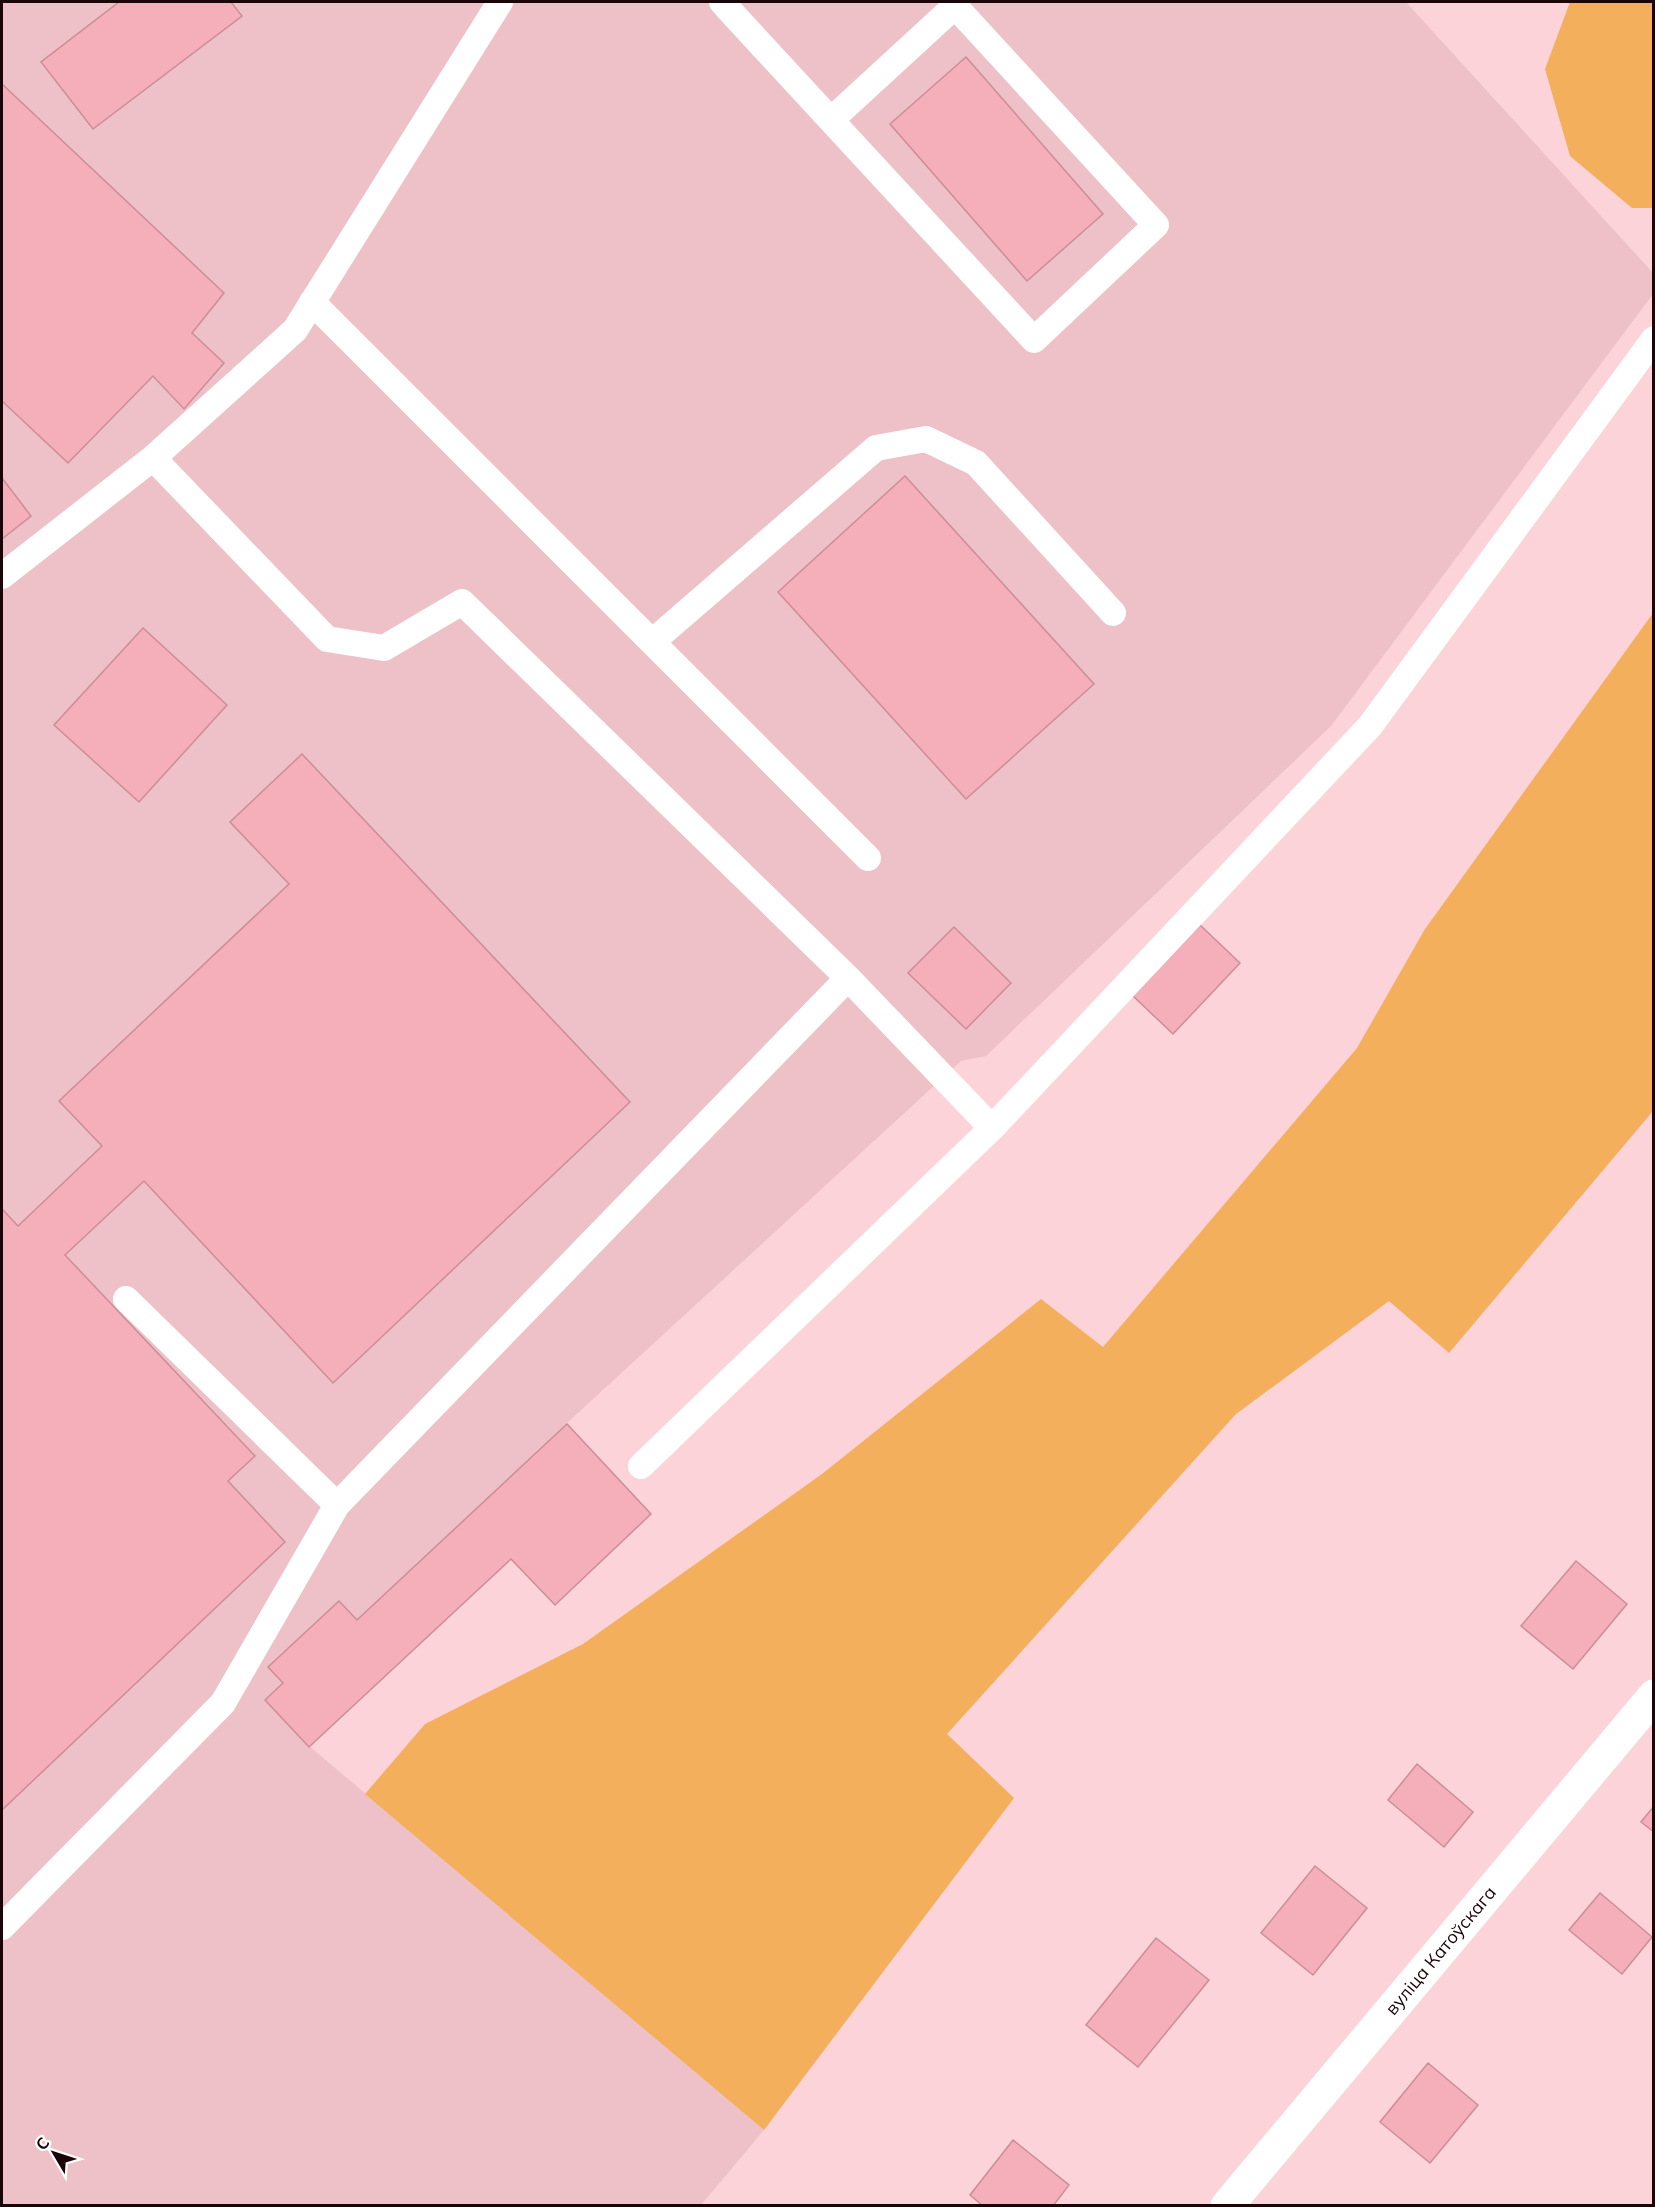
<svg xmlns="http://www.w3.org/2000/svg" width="1655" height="2207" font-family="Mulish,sans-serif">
	<rect width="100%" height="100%" fill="#fcd3d9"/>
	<path fill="#edc1c7" d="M2 2H1406L1653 273V294L1331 726 986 1056 961 1061 567 1423 651 1514 555 1605 511 1559 309 1746 764 2130 701 2205 2 2206Z"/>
	<path fill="#f4af5d" d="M1570 2H1653V208H1632L1570 156 1545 69Z
		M1653 613V1111L1449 1353 1389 1301 1236 1414 947 1734 1014 1798 764 2130 365 1794 425 1724 583 1644 822 1474 1041 1299 1103 1347 1357 1048 1425 929Z"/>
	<path fill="#f4afba" stroke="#cc8d97" stroke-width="1.5" d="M119 2H231L242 16 93 129 41 62Z
		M966 57 1103 214 1027 281 890 124Z
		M2 84 224 293 192 333 224 363 184 409 153 376 68 463 2 401Z
		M905 476 1094 684 966 799 778 592Z
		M2 478 31 516 2 539Z
		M143 628 227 705 139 802 54 725Z
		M302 754 630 1102 333 1383 144 1181 65 1255 255 1456 228 1481 285 1542 2 1810V1209L18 1226 102 1146 59 1101 289 884 230 822Z
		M1200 925 1240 963 1173 1034 1133 996Z
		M954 927 1011 983 966 1029 908 973Z
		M567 1424 651 1514 555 1605 511 1559 309 1747 265 1700 283 1683 268 1667 339 1601 357 1620Z
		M1576 1561 1627 1604 1573 1669 1521 1626Z
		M1417 1764 1473 1812 1444 1847 1388 1800Z
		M1654 1806V1832L1641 1822Z
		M1315 1866 1367 1908 1313 1975 1261 1933Z
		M1600 1893 1652 1937 1622 1974 1569 1930Z
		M1156 1938 1209 1980 1138 2067 1086 2025Z
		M1428 2063 1478 2105 1430 2163 1380 2122Z
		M1013 2140 1069 2185 1053 2206H983L970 2195Z"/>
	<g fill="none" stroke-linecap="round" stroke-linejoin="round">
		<path stroke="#fff" stroke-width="26" d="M722 2 731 12 1034 340 1156 225 955 6 831 120
			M312 302 868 858
			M153 458 295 330 500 2
			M2 576 153 458 327 639 384 648 462 602 848 978 337 1505 126 1299
			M652 642 876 448 926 439 976 463 1113 613
			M848 978 992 1128
			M641 1466 992 1128 1370 726 1654 339
			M2 1927 223 1703 337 1505"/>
		<path stroke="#fff" stroke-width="33" id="s1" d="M1227 2206 1654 1696"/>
	</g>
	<g text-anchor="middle" stroke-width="4.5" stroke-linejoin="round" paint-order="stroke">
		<g font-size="18" fill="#1a0509" stroke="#fff">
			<text dy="6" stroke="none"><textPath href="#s1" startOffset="333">вуліца Катоўскага</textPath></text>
		</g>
	</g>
	<rect width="1655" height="2207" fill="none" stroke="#1a0509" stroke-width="6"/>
	<g transform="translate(54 2153) rotate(309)" stroke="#ffffff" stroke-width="4.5" paint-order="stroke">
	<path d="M0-4.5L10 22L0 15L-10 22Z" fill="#1a0509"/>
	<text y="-9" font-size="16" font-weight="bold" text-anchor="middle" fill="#1a0509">С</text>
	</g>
</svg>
